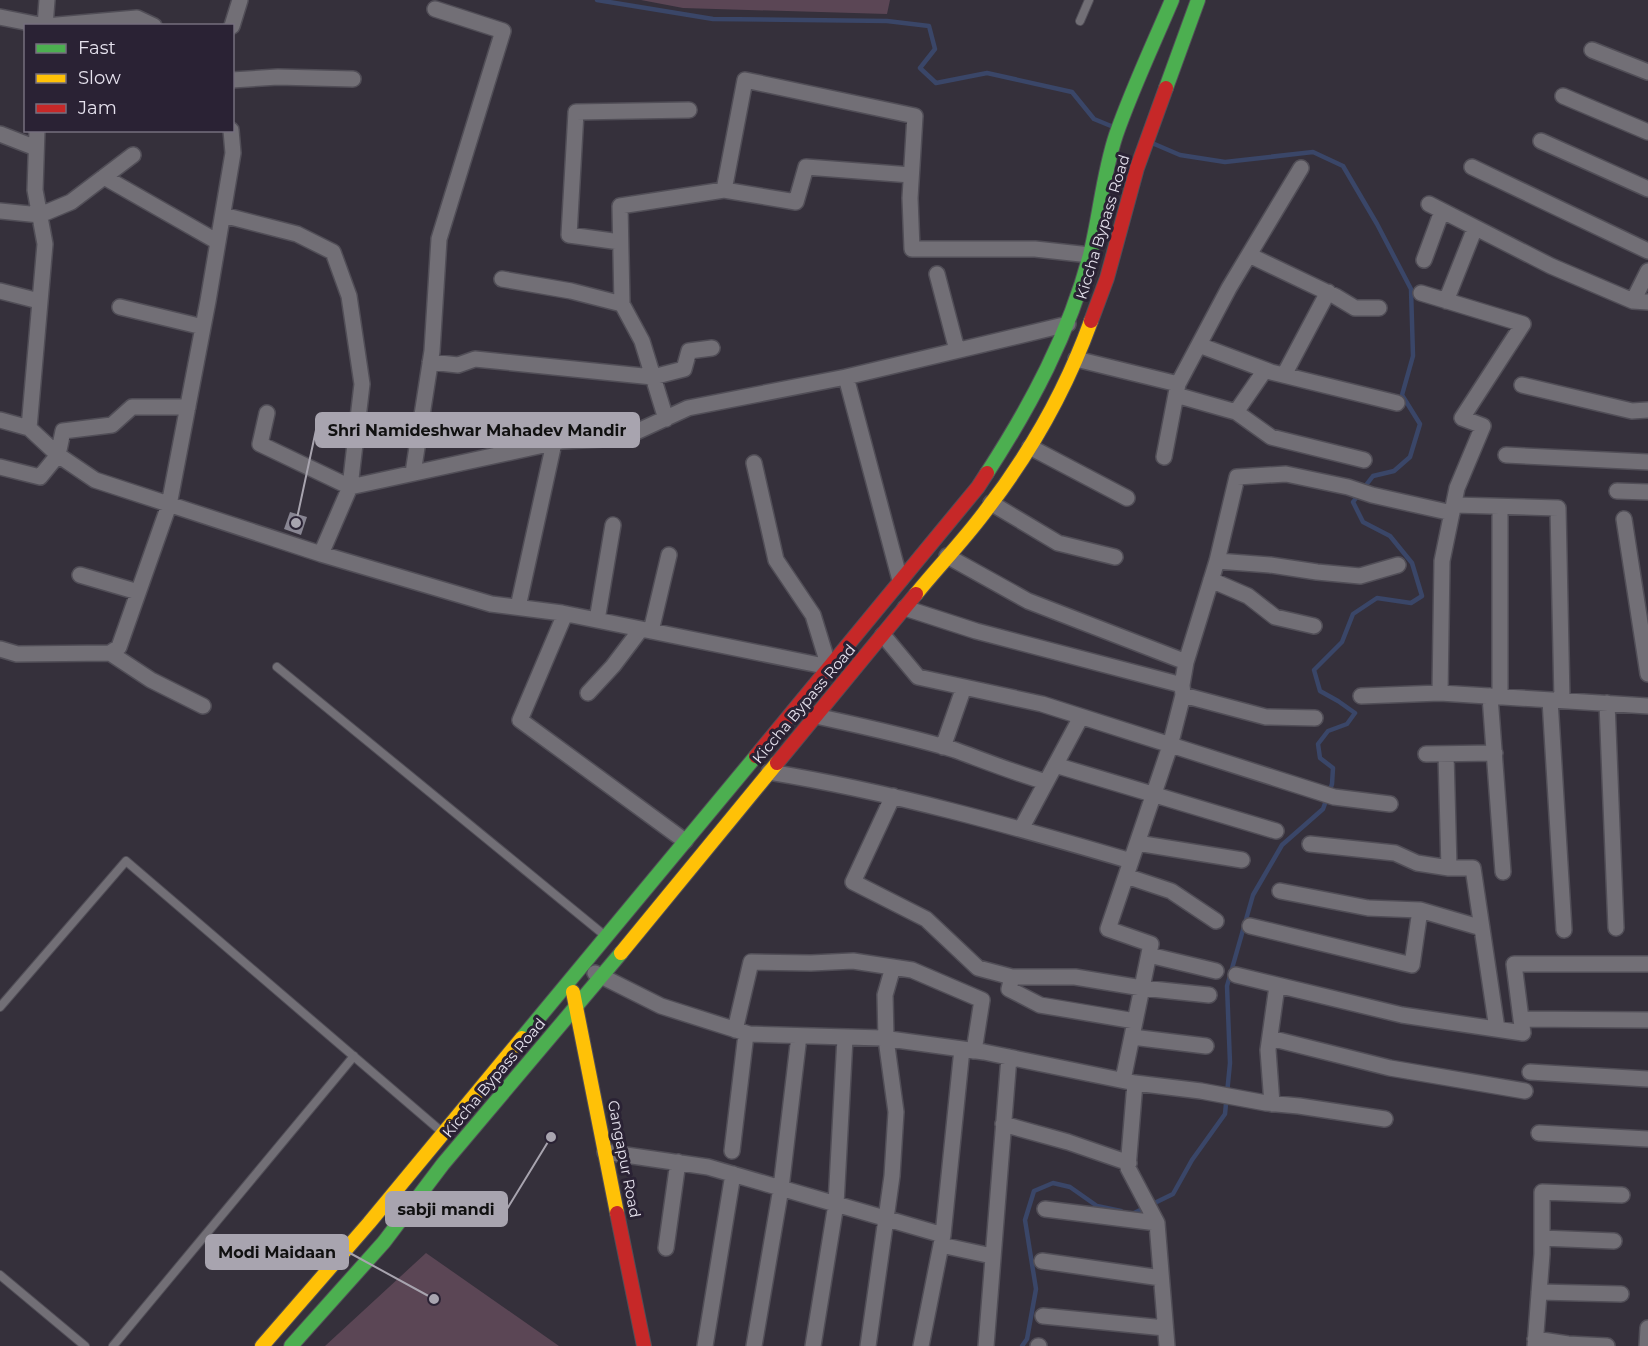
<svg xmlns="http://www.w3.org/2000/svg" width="1648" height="1346" font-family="Montserrat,sans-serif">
	<rect width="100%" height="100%" fill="#35303b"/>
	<path fill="#5b4655" d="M641 0H890L887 14 683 8Z
		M426 1253 559 1346H325Z"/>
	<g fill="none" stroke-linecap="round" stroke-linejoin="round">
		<path stroke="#3a4668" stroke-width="4.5" d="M597 0 713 19 887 21 929 26 935 49 920 68 936 83 987 73 1072 92 1094 119 1111 126
			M1132 1214 1173 1194 1192 1160 1225 1114 1230 1063 1227 986 1253 895 1282 845 1323 809 1332 784 1333 768 1320 758 1318 744 1328 731 1347 724 1355 713 1338 701 1320 691 1314 670 1342 642 1353 614 1377 598 1411 603 1422 596 1412 563 1390 536 1363 522 1353 502 1373 476 1394 471 1410 457 1420 424 1402 395 1413 356 1411 289 1377 224 1343 166 1313 152 1225 162 1180 155 1152 143
			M1022 1346 1027 1339 1036 1289 1025 1220 1034 1191 1053 1183 1070 1187 1097 1206 1121 1211"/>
	</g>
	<path fill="#888592" d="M290 512 307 517 301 535 284 529Z"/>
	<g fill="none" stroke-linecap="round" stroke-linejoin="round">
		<defs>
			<path id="lane" d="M1080 21 1089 0
				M277 667 603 934
				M0 1007 126 861 442 1132
				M0 1275 85 1346
				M113 1346 354 1056"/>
			<path id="street" d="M0 17 45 26
				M45 26 47 0
				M46 26 137 18 154 26
				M232 26 240 0
				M1592 50 1648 72
				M232 80 278 77 353 79
				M1563 96 1648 132
				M37 130 35 190 45 244 29 428 58 455 95 480 321 554 491 604 562 613 829 667 813 615 776 560 754 463
				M0 134 36 148
				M1541 141 1648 189
				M1472 167 1648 251
				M104 177 218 242
				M724 190 796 202 806 167 911 175
				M1429 204 1551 266 1633 301 1648 302
				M0 211 40 215 71 202 133 155
				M223 215 297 234 333 252 349 296 362 384 350 487 260 444 267 413
				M620 242 569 235 576 112 689 110
				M1249 255 1335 296 1355 308H1379
				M1424 260 1442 211
				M937 274 957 350
				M502 279 571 291 622 304
				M0 291 39 301
				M1421 293 1523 324 1462 418 1483 426 1457 488 1442 561 1440 693
				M1446 301 1475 228
				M1633 301 1648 271
				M120 307 203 327
				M1199 345 1271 372 1397 403
				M1076 359 1178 384
				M430 362 458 365 475 359 653 377 684 369 689 351 712 348
				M1284 375 1328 292
				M846 377 900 580
				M1522 385 1632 411 1648 410
				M1176 395 1236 412 1271 437 1364 460
				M1236 412 1265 370
				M666 419 642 341 622 304 620 206 724 190 745 80 915 116 910 198 912 249H1035L1090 255
				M0 420 29 428
				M1030 447 1127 498
				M1506 455 1648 462
				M1164 457 1178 384 1229 288 1301 168
				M0 467 40 477 58 455 63 431 112 425 132 407H188
				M413 473 432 351 439 239 503 31 435 9
				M1617 491 1648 492
				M991 503 1058 543 1115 557
				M1454 505 1558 508 1562 700
				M1624 519 1648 674
				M321 554 350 487 562 441 623 438 688 408 846 377 1068 324
				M947 556 1028 601 1186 662
				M1217 561 1270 565 1317 572 1360 576 1398 565
				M80 575 138 592
				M1211 580 1248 596 1275 617 1314 626
				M518 607 554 443
				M905 608 976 631 1182 685
				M565 614 520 720 685 841
				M597 620 613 525
				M651 631 669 555
				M883 635 918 677 1042 704 1334 797 1390 804
				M0 649 17 654 110 653 119 647 169 505 208 301 233 153 231 130
				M110 653 151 680 203 706
				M588 693 613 666 641 629
				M1183 695 1266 717 1315 718
				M1361 696 1440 693 1648 706
				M1490 696 1503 872
				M1500 697V507
				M1550 700 1564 930
				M1607 703 1616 928
				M816 716C862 726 909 736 955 750 985 761 1015 773 1046 782
				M943 747 964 687
				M1426 754 1495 753
				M1446 754 1449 868
				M1055 765 1276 831
				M769 772C892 792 1012 826 1131 861
				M893 796 853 882 926 919 978 968 1012 977H1075L1142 988 1209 995
				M1021 829 1081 717
				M1137 843 1242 860
				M1310 844 1395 853 1417 863 1449 868H1473L1497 1029
				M1126 876 1171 891 1216 921
				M1280 891 1368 908 1420 910 1482 928
				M1250 926 1412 965 1420 910
				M1149 955 1216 971
				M1648 964H1514L1521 1019 1648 1020
				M595 973 661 1006 749 1034 882 1038 984 1052 1135 1083 1201 1091 1266 1103 1299 1106 1385 1119
				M1236 975 1402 1015 1523 1033 1521 1019
				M1012 977 1009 989 1040 1005 1135 1021
				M735 1030 751 962 811 963 853 961 912 970 982 1000 974 1051
				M1132 1037 1206 1046
				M1270 1038 1390 1068 1525 1091
				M1530 1072 1648 1079
				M1123 1080 1151 944 1108 929 1170 746 1183 695 1182 685 1186 662 1217 561 1237 477 1286 474 1348 487 1372 495 1452 513
				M1135 1083 1128 1168 1157 1223 1167 1346
				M1272 1104 1268 1050 1277 986
				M1003 1124 1068 1142 1129 1163
				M1539 1133 1648 1139
				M732 1151 746 1034
				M605 1152 708 1167 943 1235 941 1245 992 1256
				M1045 1209 1157 1223
				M943 1235 962 1049
				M1542 1238 1614 1241
				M666 1248 678 1162
				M1042 1261 1161 1278
				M1539 1292 1621 1294
				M1043 1316 1165 1328
				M1535 1339 1568 1344 1607 1346
				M705 1346 733 1174
				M754 1346 781 1188 799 1036
				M813 1346 836 1204 845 1038
				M868 1346 892 1176 896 1112 886 1039 885 995 893 967
				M921 1346 941 1245
				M986 1346 1009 1057
				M1038 1346H1039
				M1535 1346 1542 1254V1192L1622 1195
				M1647 1346 1648 1328"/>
			<path id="fast" d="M1166 88 1198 0
				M987 473C1031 405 1069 334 1090 255 1100 215 1103 174 1116 135 1132 89 1153 45 1172 0
				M522 1038 756 756
				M291 1346 384 1242 443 1164 621 953"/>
			<path id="slow" d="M916 594C938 567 963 541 984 513 1029 455 1066 390 1091 321
				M621 953 777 763
				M573 992 617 1213
				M262 1346 369 1223 522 1038"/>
			<path id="jam" d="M1091 321 1107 278 1137 168 1166 88
				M756 756 978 487 987 473
				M777 763 916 594
				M617 1213 644 1346"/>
		</defs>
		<use href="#lane" stroke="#514e57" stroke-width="10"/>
		<use href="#street" stroke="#514e57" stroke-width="18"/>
		<use href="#fast" stroke="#514e57" stroke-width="16"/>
		<use href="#slow" stroke="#514e57" stroke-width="16"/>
		<use href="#jam" stroke="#514e57" stroke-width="16"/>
		<use href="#lane" stroke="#726f76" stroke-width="8"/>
		<use href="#street" stroke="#726f76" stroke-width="15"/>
		<use href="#fast" stroke="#4caf50" stroke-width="14"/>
		<use href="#slow" stroke="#ffc107" stroke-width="14"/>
		<use href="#jam" stroke="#c62828" stroke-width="14"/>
	</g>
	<g text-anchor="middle" stroke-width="6" stroke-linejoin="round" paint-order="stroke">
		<g font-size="15" fill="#e6e2ee" stroke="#2a2234">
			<text transform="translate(1103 227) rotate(-73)" y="5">Kiccha Bypass Road</text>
			<text transform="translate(804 704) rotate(-50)" y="5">Kiccha Bypass Road</text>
			<text transform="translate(494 1078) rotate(-50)" y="5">Kiccha Bypass Road</text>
			<text transform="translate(624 1159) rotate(79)" y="5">Gangapur Road</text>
		</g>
	</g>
	<path fill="none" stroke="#a8a4af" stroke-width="2" d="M296 523L316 430M551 1137L507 1209M434 1299L348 1252"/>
	<g fill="#a8a4af" stroke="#2a2234" stroke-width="2">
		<circle cx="296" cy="523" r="6"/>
		<circle cx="551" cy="1137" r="6"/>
		<circle cx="434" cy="1299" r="6"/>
	</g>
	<g fill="#a8a4af" stroke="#a8a4af" stroke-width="2">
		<rect x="316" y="413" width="323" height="34" rx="6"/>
		<rect x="386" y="1192" width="121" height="34" rx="6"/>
		<rect x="206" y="1235" width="142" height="34" rx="6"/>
	</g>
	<g font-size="16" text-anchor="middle" font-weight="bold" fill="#111">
		<text x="477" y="436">Shri Namideshwar Mahadev Mandir</text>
		<text x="446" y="1215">sabji mandi</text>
		<text x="277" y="1258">Modi Maidaan</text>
	</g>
	<rect x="24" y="24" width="210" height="108" fill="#2a2234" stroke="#756f7e" stroke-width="1.5"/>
	<rect x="36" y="44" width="30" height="9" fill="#4caf50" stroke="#756f7e" stroke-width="1.5"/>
	<text x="78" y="54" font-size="18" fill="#e6e2ee">Fast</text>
	<rect x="36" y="74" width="30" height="9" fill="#ffc107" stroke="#756f7e" stroke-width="1.5"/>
	<text x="78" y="84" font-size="18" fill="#e6e2ee">Slow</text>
	<rect x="36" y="104" width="30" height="9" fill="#c62828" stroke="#756f7e" stroke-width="1.5"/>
	<text x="78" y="114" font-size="18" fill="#e6e2ee">Jam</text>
</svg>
